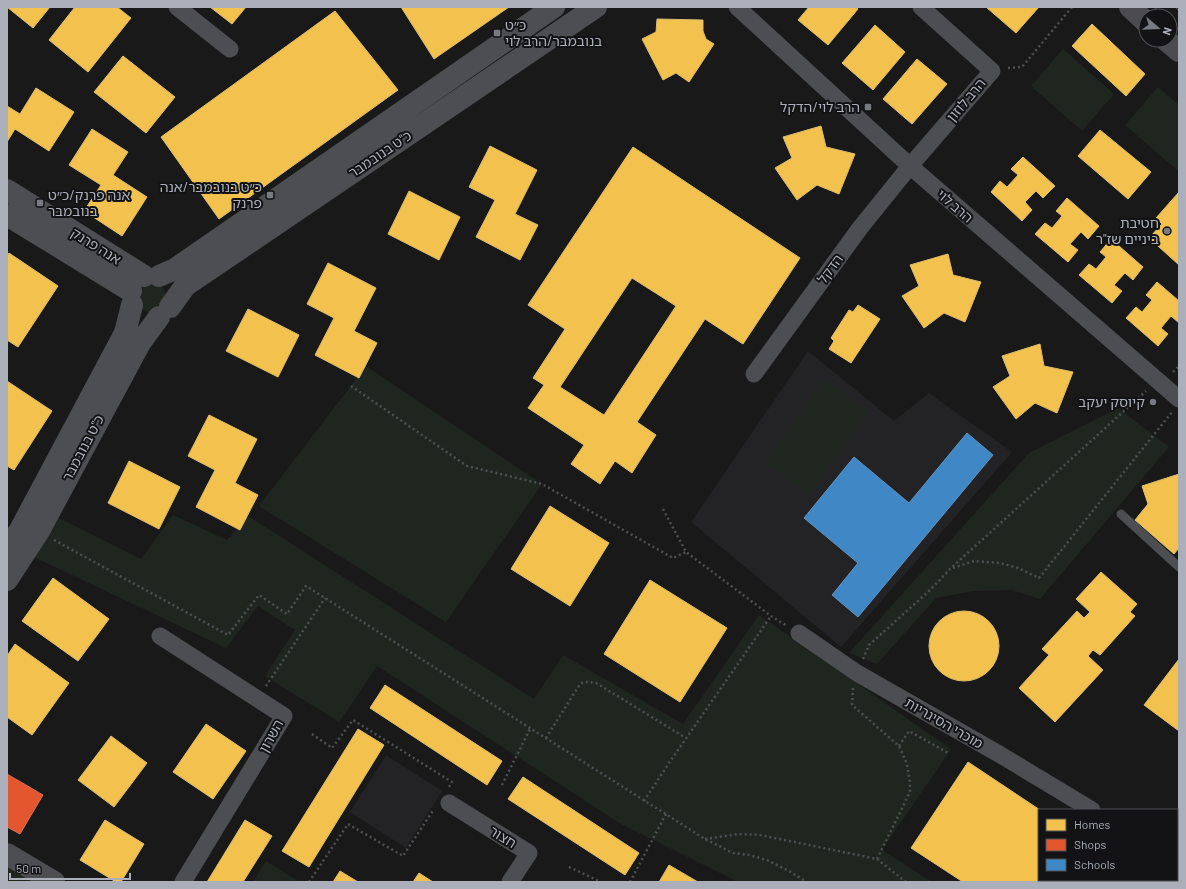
<svg xmlns="http://www.w3.org/2000/svg" width="1186" height="889" font-family="Barlow,'Noto Sans Hebrew',sans-serif">
	<rect width="100%" height="100%" fill="#191919"/>
	<path fill="#232325" d="M808 351 894 421 929 393 1012 452 841 647 691 522Z
		M386 755 442 791 406 848 350 812Z"/>
	<path fill="#1f2620" d="M1063 49 1114 94 1082 131 1031 86Z
		M1158 87 1179 105V167L1177 170 1125 125Z
		M147 282C161 284 167 287 165 302L149 313 140 308 138 289 142 285Z
		M366 366 542 484 446 622 259 506Z
		M824 379 868 411 809 494 765 463Z
		M1118 408 1169 447 1040 599 1012 590 974 591 936 598 877 664 849 653 1029 453Z
		M173 515 227 540 248 516 534 699 563 655 683 724 759 615 951 749 882 850 932 882H738L621 824 377 666 339 722 265 676 295 630 258 606 226 648 34 557 59 518 141 559Z
		M7 854 54 882H7Z
		M266 861 299 882H253Z"/>
	<path fill="#f2c14e" stroke="#dcbc6e" fill-rule="evenodd" d="M7 7H50L33 28Z
		M75 7H117L131 18 88 72 49 40Z
		M210 7H246L232 24Z
		M401 7H509L434 59Z
		M809 7H855L858 9 828 45 798 20Z
		M986 7H1039L1016 33Z
		M335 11 398 90 219 219 161 137Z
		M657 19 703 20V31L706 39 714 44 689 82 676 73 663 80 642 39 656 32Z
		M1092 24 1145 74 1126 96 1072 46Z
		M875 25 905 52 873 90 842 63Z
		M123 56 175 97 146 133 94 92Z
		M917 59 947 84 912 124 883 99Z
		M36 88 74 112 49 151 15 129 7 142V106L20 114Z
		M821 126 826 147 855 154 839 194 817 185 797 200 775 168 792 158 783 137Z
		M92 129 128 152 113 175 147 197 122 236 84 211 101 185 69 165Z
		M1100 130 1151 172 1128 199 1078 156Z
		M490 146 537 170 515 214 538 225 520 260 476 237 495 200 469 187Z
		M633 147 800 258 743 344 705 319 637 422 656 435 632 473 615 461 600 484 571 464 584 445 528 408 544 385 533 378 565 329 528 305ZM632 278 676 306 604 415 560 387Z
		M1023 157 1055 186 1043 198 1036 191 1025 202 1032 210 1022 221 991 192 1000 181 1007 187 1018 175 1011 169Z
		M409 191 460 217 439 260 388 234Z
		M1179 192V265L1149 238 1162 224 1156 218Z
		M1067 198 1099 226 1088 239 1081 232 1070 244 1078 250 1068 262 1035 234 1045 223 1052 228 1062 216 1056 211Z
		M1111 239 1143 267 1133 280 1125 273 1114 285 1122 291 1112 303 1079 275 1089 264 1096 269 1106 257 1100 252Z
		M9 253 58 286 18 347 7 340V256Z
		M948 254 953 275 981 282 965 322 944 313 924 328 902 296 919 286 910 265Z
		M328 263 376 288 354 331 377 343 359 378 315 355 334 318 307 304Z
		M1157 282 1179 301V323L1171 316 1161 328 1168 334 1158 346 1126 318 1136 307 1142 312 1152 300 1146 295Z
		M858 305 880 319 851 363 829 349 834 341 831 338 849 310 853 312Z
		M248 309 299 335 278 377 226 351Z
		M1040 344 1044 366 1073 372 1057 413 1035 403 1016 419 993 387 1010 376 1002 356Z
		M7 381 52 411 14 470 7 466Z
		M209 415 257 439 235 483 258 495 240 530 196 507 215 470 188 456Z
		M129 461 180 487 159 529 108 503Z
		M1179 474V548L1174 554 1135 520 1148 504 1142 486Z
		M550 506 609 543 570 606 511 569Z
		M1101 572 1137 604 1130 612 1135 616 1100 655 1093 650 1088 656 1103 670 1055 722 1019 688 1049 655 1042 649 1077 611 1084 618 1090 612 1076 599Z
		M53 578 109 619 78 661 22 621Z
		M650 580 727 628 680 702 604 654Z
		M929 646a35 35 0 1 1 70 0a35 35 0 1 1-70 0Z
		M15 644 69 683 32 735 7 717V656Z
		M1179 659V731L1144 705Z
		M385 685 502 761 487 785 370 708Z
		M206 724 246 751 213 799 173 772Z
		M358 729 384 745 309 867 282 851Z
		M111 736 147 763 114 807 78 780Z
		M968 762 1040 810H1039V880H1129L1127 882H963L911 848Z
		M523 777 639 853 625 875 508 799Z
		M105 820 144 844 121 882H116L80 860Z
		M245 820 272 836 243 882H207Z
		M669 865 698 882H659Z
		M340 871 358 882H333Z
		M419 873 433 882H413Z"/>
	<path fill="#e4572e" stroke="#d37158" d="M7 774 43 795 20 834 7 827Z"/>
	<path fill="#3f88c5" stroke="#5f94c1" d="M967 433 993 455 858 617 832 595 858 563 804 518 854 457 909 503Z"/>
	<g fill="none" stroke-linecap="round" stroke-linejoin="round">
		<path stroke="#4f5053" stroke-width="2.5" stroke-dasharray="2 3" stroke-linecap="butt" d="M1008 68 1022 67 1072 7
			M1173 372 1179 366
			M351 386 467 466 542 484 673 558 686 552
			M663 509 686 552 771 616 787 626
			M54 540 228 635 259 595 287 614 306 586 705 839 733 853 749 855 767 860 789 871 807 882
			M953 568 974 561 1000 563 1018 568 1039 578 1172 412
			M863 659 869 645 928 592 950 569 1146 391
			M266 686 325 598
			M853 688 852 705 899 746 907 764 910 783V792L877 859
			M312 734 332 748 353 720 452 782 449 787
			M546 738 580 684C585 681 589 682 596 683L686 738
			M899 746 909 731 948 753
			M502 785 530 729
			M644 801 669 763 771 616
			M705 839 738 834 760 835 877 859 906 882
			M569 867 601 882
			M309 882 348 824 403 856 434 809
			M630 882 666 814"/>
		<path stroke="#4d4e52" stroke-width="9" d="M1121 514 1179 567"/>
		<path stroke="#4d4e52" stroke-width="17" d="M177 7 230 49
			M737 7 910 166 1179 399
			M754 374 860 228 910 166 992 71 921 7
			M799 633 857 673 999 754 1092 810
			M160 636 284 716 183 882
			M449 803 529 853 510 882
			M1177 861 1179 862"/>
		<path stroke="#4d4e52" stroke-width="22" d="M7 190 144 276
			M7 215 131 291
			M159 276 175 269 554 7
			M170 307 185 286 596 7
			M7 550 20 530 125 333 132 305
			M7 580 39 531 140 343 159 317
			M7 854 54 882"/>
		<path stroke="#4c4c50" stroke-width="22" d="M1130 7 1146 22
			M1166 40 1179 51"/>
		<path stroke="#4d4e50" stroke-width="1" d="M1154 7 1164 16
			M1175 7 1179 11
			M1170 22 1179 30"/>
	</g>
	<g fill="#777a81" stroke="#131315" stroke-width="1.5">
		<rect x="493" y="29" width="8" height="8" rx="2"/>
		<rect x="864" y="103" width="8" height="8" rx="2"/>
		<rect x="266" y="191" width="8" height="8" rx="2"/>
		<rect x="36" y="199" width="8" height="8" rx="2"/>
		<circle cx="1167" cy="231" r="4"/>
		<circle cx="1153" cy="402" r="4"/>
	</g>
	<g text-anchor="middle" stroke-width="4" stroke-linejoin="round" paint-order="stroke">
		<g font-size="14" fill="#aaafb9" stroke="#131315" text-anchor="end">
			<text x="505" y="30" text-anchor="start">כ״ט<tspan x="505" dy="16">בנובמבר/הרב לוי</tspan></text>
			<text x="860" y="112">הרב לוי/הדקל</text>
			<text x="262" y="192">כ״ט בנובמבר/אנה<tspan x="262" dy="16">פרנק</tspan></text>
			<text x="48" y="200" text-anchor="start">אנה פרנק/כ״ט<tspan x="48" dy="16">בנובמבר</tspan></text>
			<text x="1159" y="228">חטיבת<tspan x="1159" dy="16">ביניים שז"ר</tspan></text>
			<text x="1145" y="407">קיוסק יעקב</text>
		</g>
		<g font-size="14" fill="#aaafb9" stroke="#131315">
			<text transform="translate(966 100) rotate(-50)" y="5">הרב לוזון</text>
			<text transform="translate(380 154) rotate(-34)" y="5">כ"ט בנובמבר</text>
			<text transform="translate(955 206) rotate(41)" y="5">הרב לוי</text>
			<text transform="translate(96 246) rotate(32)" y="5">אנה פרנק</text>
			<text transform="translate(830 269) rotate(-54)" y="5">הדקל</text>
			<text transform="translate(83 448) rotate(-62)" y="5">כ"ט בנובמבר</text>
			<text transform="translate(944 723) rotate(30)" y="5">מוכרי הסיגריות</text>
			<text transform="translate(271 736) rotate(-61)" y="5">השרון</text>
			<text transform="translate(503 837) rotate(32)" y="5">חצור</text>
		</g>
	</g>
	<rect width="1186" height="889" fill="none" stroke="#aaafb9" stroke-width="16"/>
	<rect x="1038" y="809" width="140" height="72" fill="#131315" stroke="#4f5157"/>
	<rect x="1046" y="819" width="20" height="12" fill="#f2c14e" stroke="#4f5157"/>
	<text x="1074" y="829" font-size="12" fill="#aaafb9">Homes</text>
	<rect x="1046" y="839" width="20" height="12" fill="#e4572e" stroke="#4f5157"/>
	<text x="1074" y="849" font-size="12" fill="#aaafb9">Shops</text>
	<rect x="1046" y="859" width="20" height="12" fill="#3f88c5" stroke="#4f5157"/>
	<text x="1074" y="869" font-size="12" fill="#aaafb9">Schools</text>
	<g transform="translate(1158 28) rotate(109)"><circle r="19" fill="#131315" stroke="#4f5157"/>
	<path d="M0-3L7 15L0 10L-7 15Z" fill="#777a81"/>
	<text y="-6" font-size="11" font-weight="bold" text-anchor="middle" fill="#aaafb9">N</text>
	</g>
	<path d="M10 873v6h120v-6" fill="none" stroke="#aaafb9" stroke-width="2"/>
	<text x="16" y="873" font-size="12" fill="#aaafb9" stroke="#131315" stroke-width="3" paint-order="stroke">50 m</text>
</svg>
